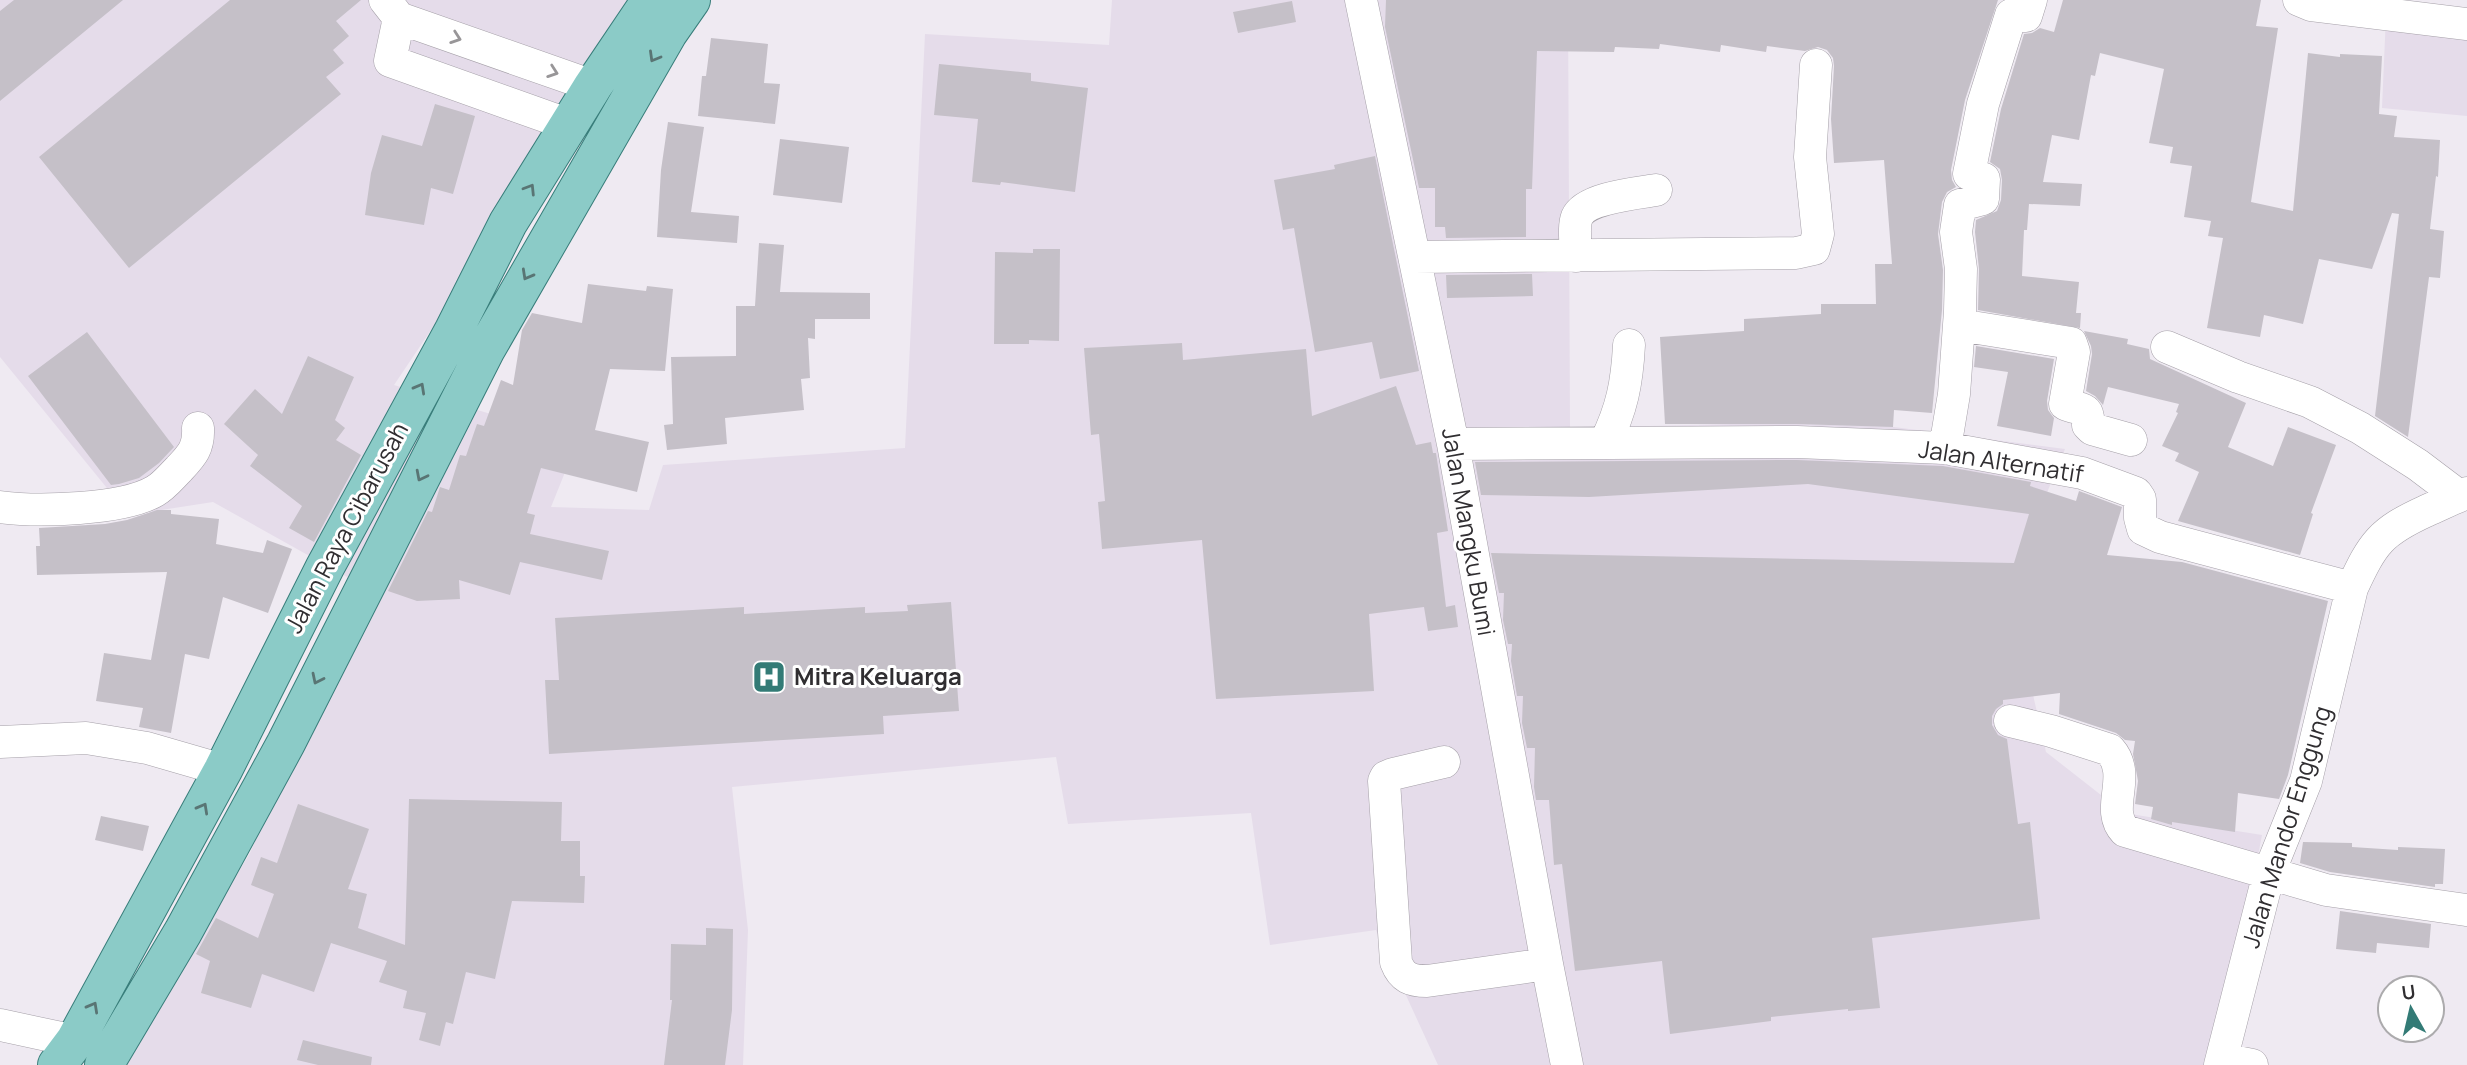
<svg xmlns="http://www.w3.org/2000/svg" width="2467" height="1065" font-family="Manrope,sans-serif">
	<rect width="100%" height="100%" fill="#efeaf2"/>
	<path fill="#e5dcea" d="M0 0H653L394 385 578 440 551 507 649 510 663 465 905 448 925 34 1109 45 1112 0H1568L1570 428 1847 421 2065 449 2030 534 2015 615 2046 752 2124 813 2262 835 2218 1065H1438L1376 930 1270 945 1251 813 1068 824 1056 757 732 787 748 930 743 1065H120L250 853 365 587 213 502 129 515 0 357Z
		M2386 15 2467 18V116L2382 108Z"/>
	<path fill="#c5c0c8" d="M14 0H123L0 101V11Z
		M230 0H361L336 21 349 36 333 50 344 63 326 77 341 94 129 268 39 157Z
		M1386 0H1998L1965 100 1951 170 1952 180 1956 187 1947 192 1942 202 1938 234 1943 270 1942 310 1932 413 1894 410 1893 427 1797 424H1665L1660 337 1744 331V319L1821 314V304H1876L1875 264H1892L1884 160 1834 163 1831 119 1834 66 1833 58 1827 50 1818 47 1805 51 1767 46 1766 52 1721 45 1720 52 1660 44 1659 49 1615 47 1614 52 1537 51 1532 189H1526V237L1446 238 1445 227H1435V188H1419L1385 27Z
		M2063 0H2261L2256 26 2278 28 2251 202 2293 211 2308 53 2340 57V54L2382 56 2379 114 2397 116 2394 137 2440 140 2438 177 2436 176 2430 229 2444 231 2440 278 2429 277 2408 437 2375 416 2399 214 2392 213 2372 269 2319 259 2303 324 2264 315 2260 337 2207 328 2223 238 2208 236 2211 221 2184 217 2192 166 2170 163 2173 147 2149 143 2164 69 2100 53 2095 76 2091 75 2079 140 2052 135 2043 182 2082 184 2080 206 2029 204 2027 230H2024L2022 276 2079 282 2076 313H2081L2080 328 1978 310 1979 269 1975 232 1976 220 1997 211 2001 200 2002 180 2000 169 1990 162 2001 109 2024 34 2032 33 2040 28 2054 32Z
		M1292 1 1296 22 1238 33 1233 12Z
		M711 38 768 44 764 83 780 84 775 124 698 116 702 76H706Z
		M939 64 1031 73V81L1088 88 1075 192 1001 182 1000 185 972 182 978 119 934 115Z
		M435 104 475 116 453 194 431 188 424 225 365 215 371 173 382 135 422 146Z
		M668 122 704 127 691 212 739 216 737 243 657 237 661 170Z
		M780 139 849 147 842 203 773 195Z
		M1375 156 1419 371 1380 379 1372 342 1315 352 1294 228 1283 230 1274 180 1335 169 1334 165Z
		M759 243 784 245 780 292 870 293V319H815V339L808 338 810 378 801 379 804 410 725 418 727 444 667 450 664 425 673 424 671 357 736 356V306H755Z
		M1033 249H1060L1059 341 1029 340V344H994L995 252 1033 253Z
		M1532 274 1533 296 1447 298 1446 275Z
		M588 284 646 291 647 286 673 289 665 371 610 369 595 430 649 442 637 492 541 468 527 513 535 515 530 534 609 551 602 580 520 562 510 595 459 580 460 599 417 601 388 591 428 511 432 512 440 487 449 490 460 455 466 456 477 424 484 426 501 380 513 385 522 330 532 313 582 323Z
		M2084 331 2128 339 2127 344 2149 349 2150 359 2246 403 2228 447 2273 466 2288 427 2336 445 2311 513 2313 514 2300 555 2178 521 2199 472 2175 461 2179 453 2162 446 2178 413 2176 412 2179 404 2108 387 2103 405 2095 396 2086 391 2092 354 2091 346Z
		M87 332 174 447 159 463 139 478 119 484 111 485 28 376Z
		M1182 343 1183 360 1306 349 1312 416 1396 386 1416 445 1431 442 1433 453H1436L1448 531 1437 533 1446 607 1455 605 1458 627 1428 631 1424 607 1369 614 1374 691 1216 699 1202 540 1102 549 1098 502 1105 501 1099 434 1091 435 1084 348Z
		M1976 346 2054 359 2047 401 2048 410 2054 418 2051 436 1997 426 2008 372 1974 367Z
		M308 356 354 377 335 420 345 428 336 440 361 455 314 542 289 528 302 506 250 466 258 455 224 424 255 389 282 414Z
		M1797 460 1943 466 2031 482 2030 486 2076 501 2079 491 2122 507 2107 555 2182 562 2328 601 2288 775 2279 799 2238 793 2235 832 2172 822V825L2151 819 2153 807 2135 804 2138 781 2133 754 2135 741 2125 740 2116 733 2059 714 2060 693 2003 700V704L1996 709 1992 716V725L1998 735 2007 739 2018 824 2030 822 2040 919 1872 938 1880 1008 1848 1011V1009L1771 1017V1021L1670 1034 1662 961 1575 971 1562 864 1554 865 1549 800H1536L1534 787 1535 748H1527L1522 723 1523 696H1517L1511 661 1512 644H1508L1503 620 1504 593H1499L1491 553 2014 563 2029 514 1808 484 1589 497 1481 495 1475 462Z
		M157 510H171V514L219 519 216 544 263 553 267 540 292 549 268 613 223 597 209 659 185 654 171 733 139 727 143 708 96 701 104 653 151 660 167 572 37 575 36 546H40L39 528 105 524 127 520Z
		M951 602 959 711 883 716 884 734 549 754 545 680H559L555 618 744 607V614L865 607V613L908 611 907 605Z
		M409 799 562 802 561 841H580V876H585L584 903 512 901 495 979 466 972 453 1024 446 1022 440 1046 419 1040 426 1013 403 1008 407 991 379 982 387 961 331 943 314 992 262 974 251 1008 201 993 210 961 196 954 216 918 258 938 274 894 251 885 261 857 277 863 298 804 369 829 348 889 367 894 358 928 405 945Z
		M101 816 149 826 143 851 95 840Z
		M2303 842 2352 843V847L2398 850V847L2445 849 2443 884H2435V887L2330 872 2300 863Z
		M2340 911 2431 924 2429 948 2377 943 2376 953 2336 949Z
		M706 928 733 929 732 1010 725 1065H664L672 1000H670L671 944 706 945Z
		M303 1040 372 1057 371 1065H318L297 1060Z"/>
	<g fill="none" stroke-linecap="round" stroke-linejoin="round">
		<defs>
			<path id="street" d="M385 0 399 18 593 86
				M1361 0 1453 444 1547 964 1567 1065
				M2299 0 2311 5 2467 24
				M399 18 390 61 570 125
				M1576 256C1576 245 1573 227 1577 217 1585 198 1638 193 1656 190
				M1415 257 1796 253 1814 249 1818 234 1810 157 1816 65
				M1959 325 2071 343 2074 352 2065 404C2079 411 2090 404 2088 425L2092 429 2131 440
				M2167 347 2238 377 2310 402 2360 428 2418 465 2459 496
				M1605 443C1622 409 1627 383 1629 345
				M1453 444 1797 442 1945 448 2082 473 2136 493 2140 499V518L2143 529 2160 537 2352 588
				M1945 448 1954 394 1960 311 1961 269 1956 232 1960 205 1983 199 1984 179 1969 174 1983 104 2011 15 2026 16 2031 0
				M0 507C37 512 123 510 155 491 164 486 171 477 179 469 192 455 199 448 198 428
				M2010 721 2051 731 2110 750C2133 776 2104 809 2125 831L2326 890 2466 910
				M0 742 86 738 147 748 223 770
				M1444 762 1393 774 1386 777 1384 781 1396 962C1402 978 1411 981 1427 981L1547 964
				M0 1025 75 1041
				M2222 1059 2252 1065
				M2220 1065 2269 873 2306 781 2352 588C2373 543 2380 532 2426 511 2440 505 2453 498 2467 493"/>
			<path id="primary" d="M57 1065 75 1041 223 770 325 567 454 330 508 223 593 86 651 0
				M104 1065 183 932 286 743 486 349 668 33 691 0"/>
		</defs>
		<use href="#street" stroke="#a5a0a8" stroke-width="33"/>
		<use href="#primary" stroke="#387d7a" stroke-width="40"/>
		<use href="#street" stroke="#fff" stroke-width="32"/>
		<use href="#primary" stroke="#8bcbc7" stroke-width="38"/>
	</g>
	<defs><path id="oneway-chevron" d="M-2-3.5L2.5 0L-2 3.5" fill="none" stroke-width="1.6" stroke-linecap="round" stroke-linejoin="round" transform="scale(1.75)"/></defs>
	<g stroke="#989698">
		<use href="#oneway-chevron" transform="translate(456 38) rotate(19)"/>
		<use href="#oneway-chevron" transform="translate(553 72) rotate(19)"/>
	</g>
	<g stroke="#597574">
		<use href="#oneway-chevron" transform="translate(654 57) rotate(120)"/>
		<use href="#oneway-chevron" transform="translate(530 189) rotate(-58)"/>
		<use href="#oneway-chevron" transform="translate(527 275) rotate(119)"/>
		<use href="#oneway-chevron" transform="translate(420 388) rotate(-61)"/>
		<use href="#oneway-chevron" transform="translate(421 476) rotate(117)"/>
		<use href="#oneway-chevron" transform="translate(317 679) rotate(116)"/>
		<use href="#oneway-chevron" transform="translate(203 808) rotate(-61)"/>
		<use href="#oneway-chevron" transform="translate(93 1007) rotate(-61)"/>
	</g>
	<defs>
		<symbol id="hospital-square" viewBox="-11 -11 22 22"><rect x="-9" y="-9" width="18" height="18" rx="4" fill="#337b76" stroke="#fff"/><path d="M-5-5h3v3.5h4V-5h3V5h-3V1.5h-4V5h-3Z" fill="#fff"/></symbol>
	</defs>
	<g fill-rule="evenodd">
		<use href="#hospital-square" x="750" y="658" width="38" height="38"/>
	</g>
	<g text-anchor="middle" stroke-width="6" stroke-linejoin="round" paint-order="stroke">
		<g font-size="24" fill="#302e31" stroke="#fff">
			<text transform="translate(2001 462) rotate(9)" y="8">Jalan Alternatif</text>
			<text transform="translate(347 528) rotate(-62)" y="8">Jalan Raya Cibarusah</text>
			<text transform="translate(1468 532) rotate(80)" y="8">Jalan Mangku Bumi</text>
			<text transform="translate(2287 827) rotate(-73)" y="8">Jalan Mandor Enggung</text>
		</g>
		<g font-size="24" font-weight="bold" fill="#302e31" stroke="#fff" text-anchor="start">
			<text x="794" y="685">Mitra Keluarga</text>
		</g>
	</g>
	<g transform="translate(2411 1009) rotate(352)"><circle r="33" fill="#ffffff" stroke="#acabad" stroke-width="2"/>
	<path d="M0-5L12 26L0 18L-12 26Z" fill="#337b76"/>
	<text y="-10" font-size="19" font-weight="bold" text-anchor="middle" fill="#302e31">U</text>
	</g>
</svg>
